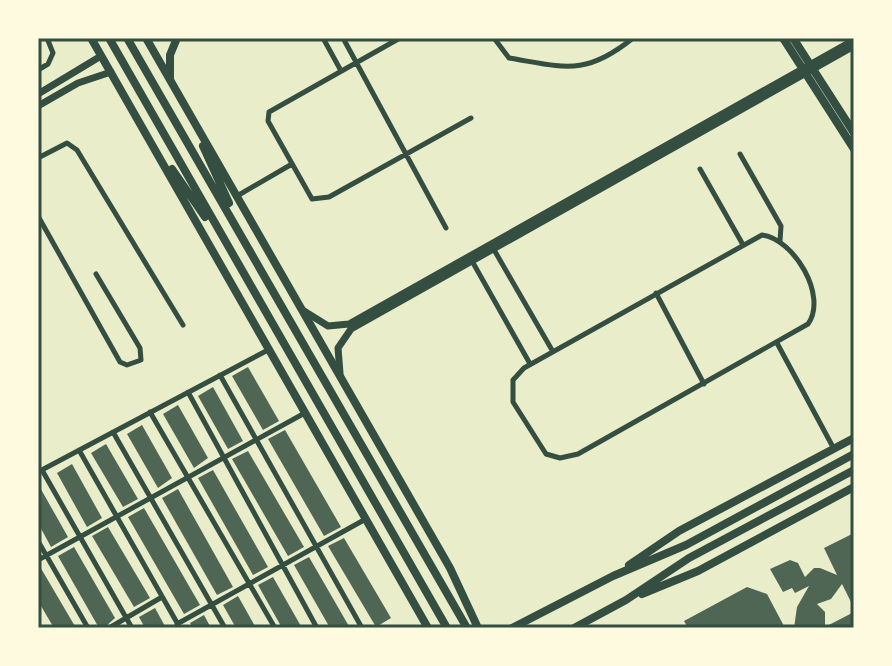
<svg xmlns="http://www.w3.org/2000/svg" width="892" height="666" font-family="'IBM Plex Sans',sans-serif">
	<rect width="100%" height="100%" fill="#e9edc9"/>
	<path fill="#4f6655" d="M248 367 279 421 263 430 232 376Z
		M213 387 243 441 228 449 198 396Z
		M178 405 208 458 194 468 163 414Z
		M142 425 172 478 158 488 127 434Z
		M285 430 341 527 324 536 268 439Z
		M106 444 138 499 123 507 91 453Z
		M248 451 304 547 288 556 232 459Z
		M72 464 102 518 87 527 57 473Z
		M213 470 268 567 253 575 198 478Z
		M38 484 68 537 51 547 38 523Z
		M178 489 233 587 217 595 162 498Z
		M144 508 200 605 184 614 128 517Z
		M108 527 150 598 134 607 92 536Z
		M854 533V608L842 584 831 599 817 604 825 612V627L854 612V628H794L797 607 809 586 795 593 792 588 783 592 770 569 790 560 798 563 805 577 814 568H820L837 575 824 548Z
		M344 538 391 618 376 627 328 546Z
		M74 547 115 618 104 628H99L58 556Z
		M309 557 350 628H330L294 565Z
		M39 565 76 628H54L38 601Z
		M273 577 302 628H282L258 585Z
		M747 587 767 594 785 628H688L684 621Z
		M238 596 256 628H236L223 605Z
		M155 608 166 628H145L139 617Z
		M204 615 211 628H193L190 623Z"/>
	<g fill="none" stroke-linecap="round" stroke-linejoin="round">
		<path stroke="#344e41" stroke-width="5" d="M323 38 340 69
			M343 38 446 228
			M400 38 269 112 268 121 312 199 329 197 471 118
			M494 38 509 58C564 67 585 77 633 38
			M38 70 48 64 53 53 47 38
			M740 154 781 226 780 241
			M38 158 67 143 77 150 183 325
			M700 169 742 243
			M237 196 292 164
			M38 216 120 362 127 365 141 360 140 348 96 274
			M762 235C794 239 828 296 808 324L578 454 560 458 546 454 513 402V380L524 368Z
			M493 248 552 350
			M472 261 529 362
			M656 293 704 384
			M777 343 834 449
			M220 375 362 628
			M188 392 317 628
			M150 412 275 628
			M113 432 225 628
			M79 450 180 628
			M42 470 132 628
			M38 472 268 350
			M38 541 88 628
			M38 560 303 414
			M38 624 40 628
			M177 624 364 520
			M109 628 162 597"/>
		<path stroke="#344e41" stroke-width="7" d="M38 94 101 56
			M38 106 78 83 111 72
			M304 311 328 326 349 324 854 40
			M340 373 338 348 351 329 854 46"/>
		<path stroke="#344e41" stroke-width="8" d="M783 38 854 149
			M793 38 854 133
			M170 79V55L177 38"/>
		<path stroke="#344e41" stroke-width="8" d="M91 38 428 628
			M109 38 447 628
			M127 38 467 628
			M146 38 450 568 478 628
			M203 146 229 203
			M172 169 205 217
			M629 565 679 531 854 438
			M642 594 698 571 854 487
			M512 628 613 576 686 545 854 454
			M574 628 626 600 689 558 854 470"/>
	</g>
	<rect width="892" height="666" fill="none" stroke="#fefae0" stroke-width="80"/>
	<rect x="40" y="40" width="812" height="586" fill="none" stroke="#344e41" stroke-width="3"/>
</svg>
